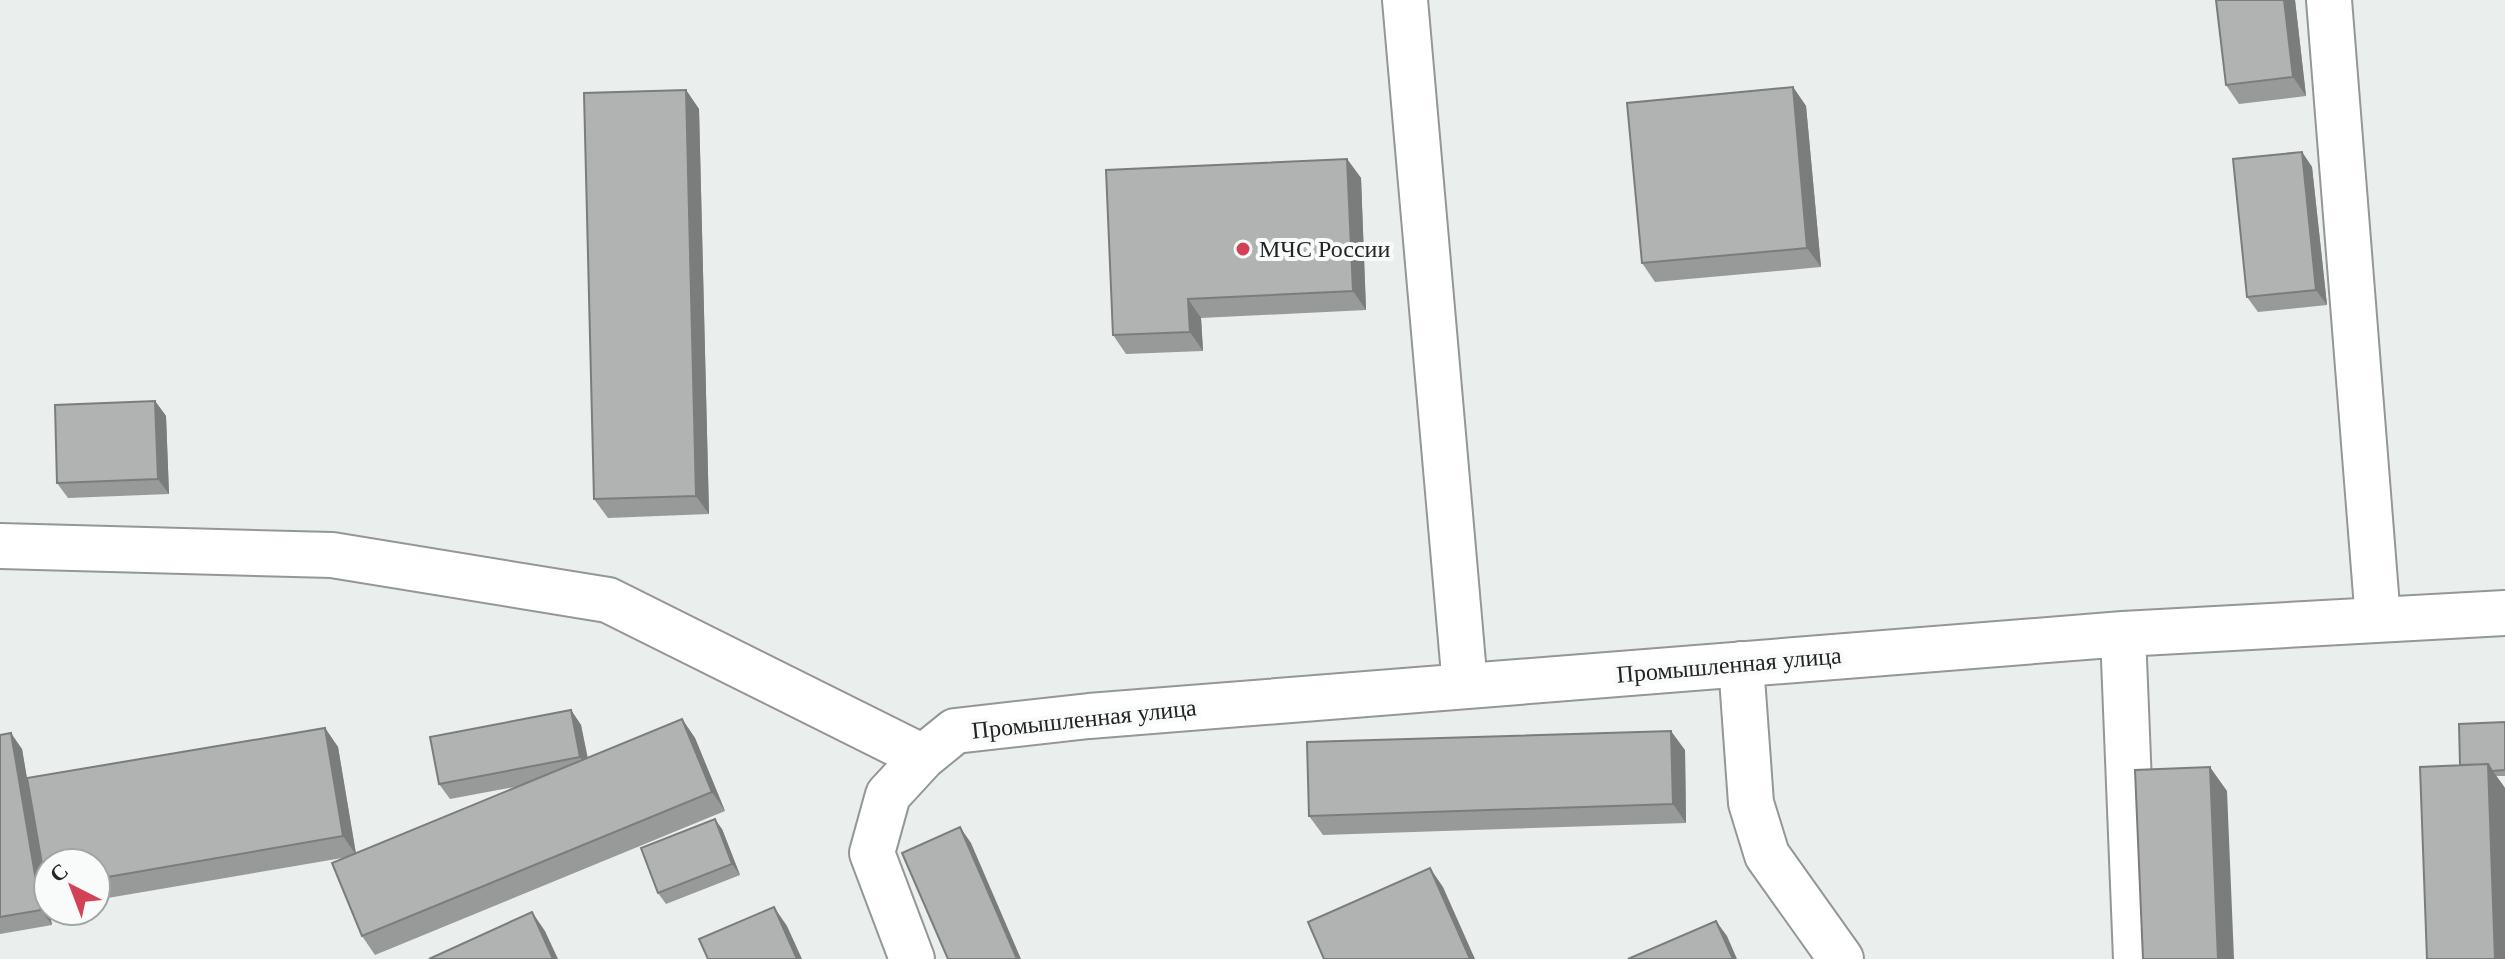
<svg xmlns="http://www.w3.org/2000/svg" width="2505" height="959" font-family="Georgia,serif">
	<rect width="100%" height="100%" fill="#eaeeec"/>
	<g fill="none" stroke-linecap="round" stroke-linejoin="round">
		<defs>
			<path id="minor" d="M1405 0 1465 686
				M2329 0 2378 620
				M0 546 332 555 608 600 923 757
				M2123 634 2136 959
				M1741 664 1751 803 1767 855 1841 959
				M912 959 872 853 888 795 923 757 955 731 1089 716 2123 634 2505 613"/>
		</defs>
		<use href="#minor" stroke="#939795" stroke-width="48"/>
		<use href="#minor" stroke="#fff" stroke-width="44"/>
	</g>
	<path fill="#979a99" d="M2216 0H2295L2306 96 2239 104 2226 85Z
		M1793 87 1806 106 1821 267 1655 282 1642 263Z
		M686 90 699 109 709 514 608 518 594 499Z
		M2302 152 2312 167 2327 305 2258 312 2247 297Z
		M1347 159 1361 178 1366 310 1201 318 1203 351 1126 354 1113 335Z
		M155 401 166 416 169 494 68 498 57 483Z
		M571 710 581 725 588 758 682 719 695 738 725 811 375 955 362 936 332 863 348 857 96 900V863H48V891L46 887 27 778 325 728 338 747 356 853 520 786 450 799 439 784 430 737Z
		M2505 722V776H2496L2505 788 2460 765Z
		M0 735 22 749 52 925 0 934Z
		M1685 750 1686 823 1323 835 1309 816Z
		M722 829 740 875 666 904 658 893Z"/>
	<path fill="#7b7d7d" d="M2284 0H2295L2306 96 2293 77Z
		M1793 87 1806 106 1821 267 1807 248Z
		M686 90 699 109 709 514 696 496Z
		M2302 152 2312 167 2327 305 2316 290Z
		M1347 159 1361 178 1366 310 1353 291Z
		M1188 299 1201 318 1203 351 1190 332Z
		M155 401 166 416 169 494 158 479Z
		M571 710 581 725 590 772 580 757Z
		M682 719 695 738 725 811 712 792Z
		M325 728 338 747 356 855 343 836Z
		M1671 731 1685 750 1686 823 1673 804Z
		M11 733 22 749 48 904V911H49L52 925 41 910Z
		M2488 764 2505 788V959H2495Z
		M2210 767 2227 791 2234 959H2218Z
		M715 819 722 829 740 875 732 864Z
		M960 827 971 843 1021 959H1017Z
		M1430 868 1443 887 1475 959H1470Z
		M774 907 787 926 802 959H797Z
		M532 912 545 931 558 959H553Z
		M1716 921 1727 936 1737 959H1733Z"/>
	<path fill="#b0b3b2" stroke="#7b7d7d" stroke-width="2" d="M2216 0H2284L2293 77 2226 85Z
		M1793 87 1807 248 1642 263 1627 103Z
		M686 90 696 496 594 499 584 93Z
		M2302 152 2316 290 2247 297 2233 159Z
		M1347 159 1353 291 1188 299 1190 332 1113 335 1106 170Z
		M155 401 158 479 57 483 55 405Z
		M571 710 580 757 439 784 430 737Z
		M682 719 712 792 362 936 332 863Z
		M2505 722V770L2492 771 2488 764 2460 765 2459 724Z
		M325 728 343 836 96 879V863H48V887H46L27 778Z
		M1671 731 1673 804 1309 816 1307 742Z
		M11 733 41 910 0 917V735Z
		M2488 764 2495 959H2427L2420 767Z
		M2210 767 2218 959H2143L2135 770Z
		M715 819 732 864 658 893 641 848Z
		M960 827 1017 959H948L902 853Z
		M1430 868 1470 959H1324L1308 922Z
		M774 907 797 959H708L699 939Z
		M532 912 553 959H429Z
		M1716 921 1733 959H1628Z"/>
	<circle fill="#d24156" stroke="#f8fbfa" stroke-width="3" cx="1243" cy="249" r="8"/>
	<g text-anchor="middle" stroke-width="8" stroke-linejoin="round" paint-order="stroke">
		<g font-size="24" fill="#232424" stroke="#f8fbfa" text-anchor="start">
			<text x="1259" y="257">МЧС России</text>
		</g>
		<g font-size="24" fill="#232424" stroke="#f8fbfa">
			<text transform="translate(1729 665) rotate(-5)" y="8">Промышленная улица</text>
			<text transform="translate(1084 719) rotate(-6)" y="8">Промышленная улица</text>
		</g>
	</g>
	<g transform="translate(72 887) rotate(318)"><circle r="38" fill="#f8fbfa" stroke="#a3a5a4" stroke-width="2"/>
	<path d="M0-6L14 30L0 20L-14 30Z" fill="#d24156"/>
	<text y="-12" font-size="22" font-weight="bold" text-anchor="middle" fill="#232424">С</text>
	</g>
</svg>
